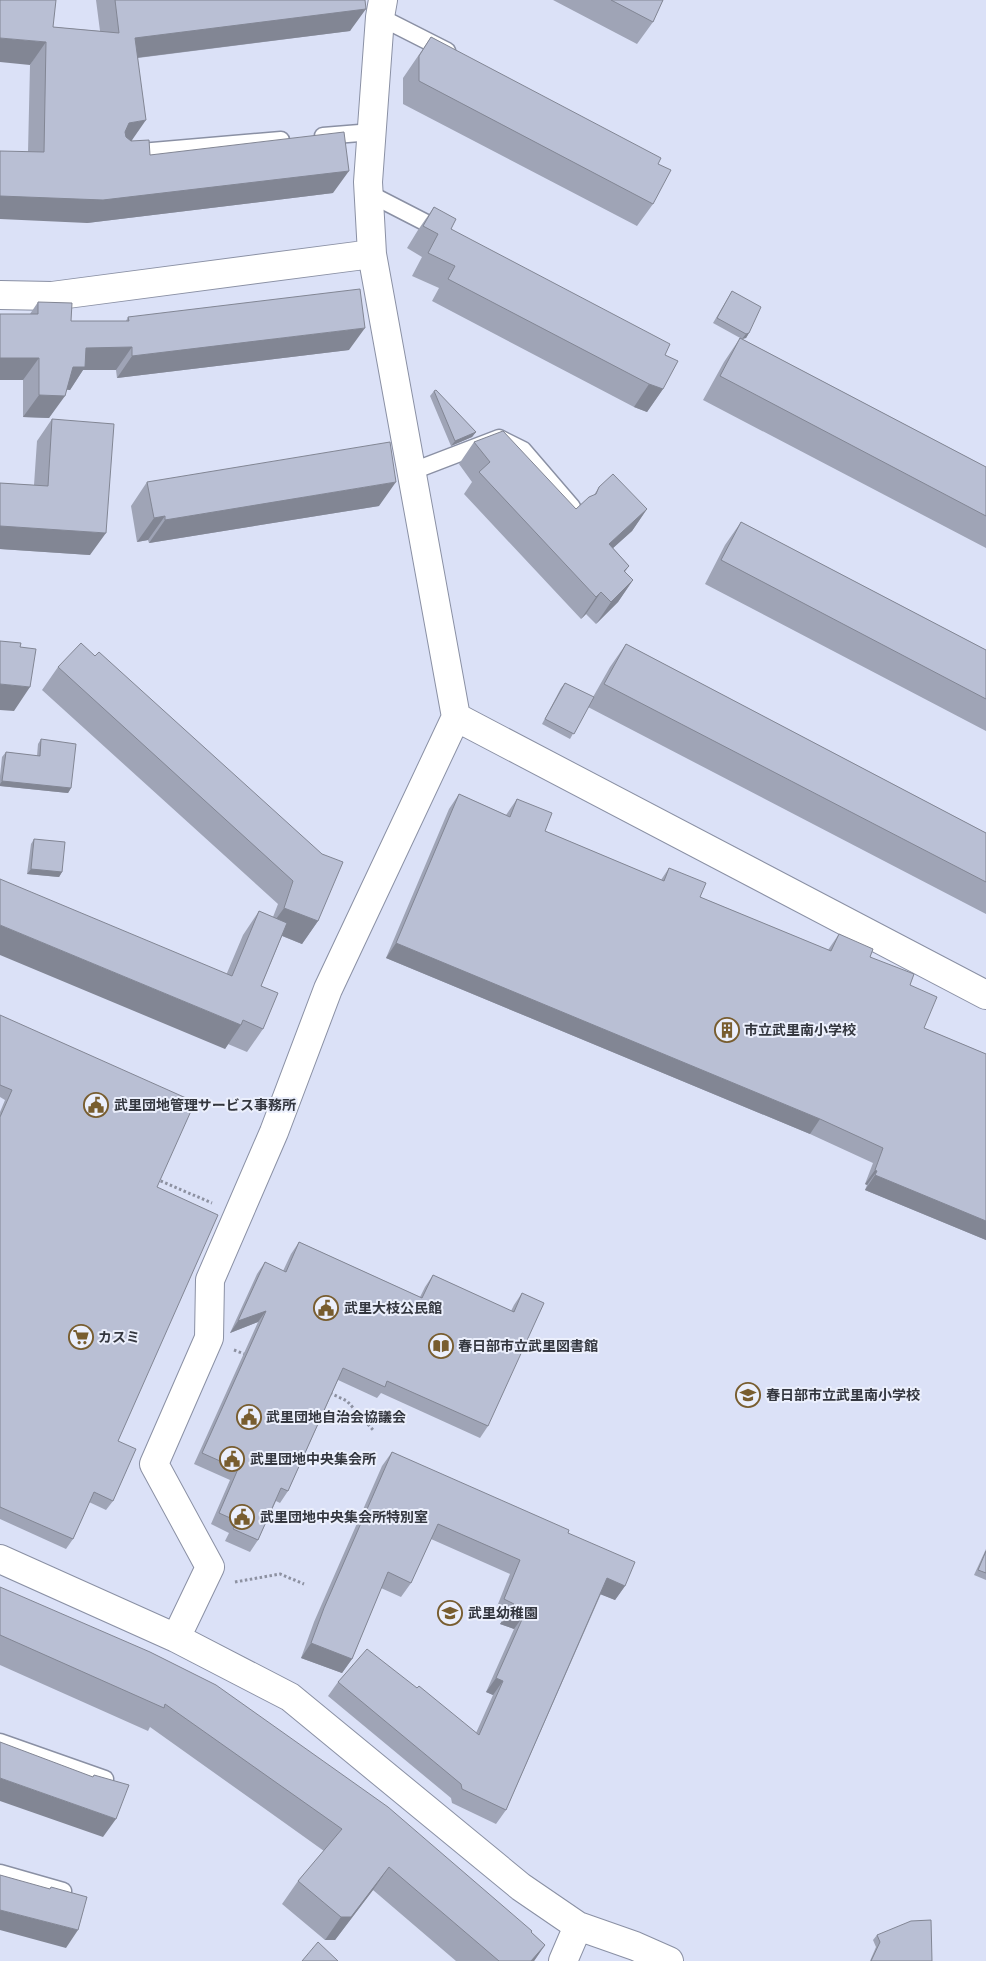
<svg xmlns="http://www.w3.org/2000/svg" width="986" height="1961" font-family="'PT Serif','Noto Sans JP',serif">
	<rect width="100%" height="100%" fill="#dbe1f7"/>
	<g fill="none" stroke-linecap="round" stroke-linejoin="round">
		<defs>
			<path id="lane" d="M380 17 447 51
				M323 136 372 132
				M129 153 281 140
				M370 194 442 231
				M413 471 499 438 523 450 572 507
				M0 1742 105 1779
				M0 1873 63 1891"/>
			<path id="street" d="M383 0 380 17 368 182 372 254 456 717 986 995
				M0 295 52 296 372 254
				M0 1559 176 1638 290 1697 521 1887 578 1926 635 1946 669 1961
				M176 1638 210 1567 154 1464 209 1338 210 1280 274 1132 328 989 456 717
				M563 1961 578 1926"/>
		</defs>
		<use href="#lane" stroke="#8a90a4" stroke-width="19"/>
		<use href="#street" stroke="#8a90a4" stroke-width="30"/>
		<path stroke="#8d91a1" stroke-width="3" stroke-dasharray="2.5 2.5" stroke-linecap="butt" d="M156 1179 212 1203
			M234 1350 247 1355
			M330 1393 347 1401 374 1431
			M235 1582 280 1574 304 1584"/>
		<use href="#lane" stroke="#fff" stroke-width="16"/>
		<use href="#street" stroke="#fff" stroke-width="28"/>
	</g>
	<path fill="#9fa4b6" d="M96 0H365L350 31 138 58 132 141 150 155 333 193 87 223 28 152 30 65 53 27 100 31Z
		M553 0H663L653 22 637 44Z
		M431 37 658 164 653 204 637 226 403 104V78Z
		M434 207 451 229 665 355 663 389 647 412 634 407 432 301 439 288 412 276 422 257 407 248 418 230Z
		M732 291 749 333 746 338 742 339 713 323Z
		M38 302 71 321H126L128 317 349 350 117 378 116 370H83L70 390 67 389 49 418 23 417V380H0V314H30Z
		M740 338 986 467V548L703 400 724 362Z
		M434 391 476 432 472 437 451 446 430 396Z
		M52 419 90 555 0 549V483L34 485 37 441Z
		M474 442 576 509 594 495 599 487 647 509 632 531 613 548 629 566 625 572 633 580 618 602 596 624 586 614 581 619 464 494 472 482 459 464Z
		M147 482 379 506 149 543 148 540 137 542 131 506Z
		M741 522 986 650V731L705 584 725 545Z
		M626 644 986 833V914L588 707 570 739 542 724 561 688 565 683 593 697 610 667Z
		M58 667 322 854 318 921 302 944 282 936 261 986 263 1029 247 1052 228 1044 225 1049 227 973 243 935 259 911 273 917 278 904 42 690Z
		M41 739 71 788 68 793 0 786V776L2 757 6 752 37 756 38 744Z
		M459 794 506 815 517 799 545 831 661 880 669 868 700 897 828 950 839 934 870 957 910 985 924 1028 986 1054V1240L865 1190 867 1185 865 1184 873 1163 810 1134 386 958 449 809Z
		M34 839 62 872 59 877 27 874 31 844Z
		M0 1015 157 1187 118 1441 113 1501 106 1510 89 1502 73 1539 66 1549 0 1519V1112L5 1100 0 1097Z
		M299 1242 420 1297 425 1287 433 1275 511 1311 514 1305 522 1293 488 1426 480 1438 381 1393 377 1398 338 1380 288 1491 280 1503 276 1501 258 1540 250 1552 225 1541 229 1533 211 1524 230 1480 194 1464 258 1322 230 1333 257 1274 265 1262 283 1271 291 1254Z
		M392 1452 568 1533 625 1586 615 1600 601 1594 506 1810 496 1824 452 1803 451 1798 328 1696 338 1682 417 1688 476 1733 493 1695 486 1692 514 1629 500 1624 504 1618 494 1614 510 1574 431 1539 411 1583 401 1597 381 1588 352 1659 342 1673 301 1658 314 1622 382 1466Z
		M986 1549V1580L974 1575Z
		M0 1587 531 1932 545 1945 534 1961H456L373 1890 335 1940H325L282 1904 298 1881 324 1851 150 1727 148 1731 0 1665Z
		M877 1935 932 1961H870L876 1947 873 1940Z"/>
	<path fill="#828694" d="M366 9 350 31 119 60 135 38Z
		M0 38 46 42 30 65 0 62Z
		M146 120 130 143 114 146 129 123Z
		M349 171 333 193 87 223 0 219V196Z
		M365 328 349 350 117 378 132 356Z
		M749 333 746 338 742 339 746 334Z
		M132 347 116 370H83L70 390 58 389 86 348Z
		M0 358H39L23 380H0Z
		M649 384 663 389 647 412 634 407Z
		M39 395 65 396 49 418 23 417Z
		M476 432 472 437 451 446 455 441Z
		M396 482 379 506 149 543 165 520Z
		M647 509 632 531 593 566 609 544Z
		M165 516 148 540 137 542 154 518Z
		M0 526 106 533 90 555 0 549Z
		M633 580 618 602 596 624 611 602Z
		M601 592 586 614 581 619 596 597Z
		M0 684 30 687 14 711 0 710Z
		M2 781 71 788 68 793 0 786V784Z
		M31 869 62 872 59 877 27 874Z
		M284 908 318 921 302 944 268 930Z
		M0 925 241 1025 225 1049 0 955Z
		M396 943 820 1119 810 1134 386 958Z
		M875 1170 877 1171 867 1185 865 1184Z
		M875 1175 986 1221V1240L865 1190Z
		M266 1311 258 1322 230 1333 238 1321Z
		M607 1578 625 1586 615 1600 597 1593Z
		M510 1610 524 1615 514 1629 500 1624Z
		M311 1643 352 1659 342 1673 301 1658Z
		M496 1678 503 1681 493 1695 486 1692Z
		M0 1778 116 1819 103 1837 0 1801Z
		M389 1867 373 1890 335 1940H325L341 1917Z
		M0 1910 78 1930 66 1948 0 1930Z
		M545 1945 534 1961H531Z"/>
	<path fill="#b9bfd4" stroke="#828694" d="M0 0H56L53 27 119 33 115 0H365L366 9 135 38 146 120 129 123 125 132 126 137 131 141 149 140 150 155 344 132 349 171 103 200 0 196V151L44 152 46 42 0 38Z
		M611 0H663L653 22Z
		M431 37 661 158 658 164 671 170 653 204 419 81V56Z
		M434 207 456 219 451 229 670 344 665 355 678 361 663 389 649 384 448 279 455 266 428 253 438 234 423 226Z
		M360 289 365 328 132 356V347L86 348 85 367H73L65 396 39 395V358H0V314H38V302L72 303 71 321H129L128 317Z
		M732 291 761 307 749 333 746 334 717 318Z
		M740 338 986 467V516L720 376Z
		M436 390 476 432 455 441 434 391Z
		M52 419 114 424 106 533 0 526V483L48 486Z
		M503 431 576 509 589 497 596 494 599 487 613 474 647 509 609 544 629 566 624 571 633 580 611 602 601 592 596 597 479 472 490 462 474 442Z
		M390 442 396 482 165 520V516L154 518 147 482Z
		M741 522 986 650V699L721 560Z
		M0 641 21 643 20 647 36 649 30 687 0 684Z
		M81 643 95 656 99 652 322 854 343 862 318 921 284 908 293 881 58 667Z
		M626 644 986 833V882L604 684Z
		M565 683 594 697 574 734 545 719Z
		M41 739 76 744 71 788 2 781 6 752 40 756Z
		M459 794 510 817 517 799 552 813 545 831 664 881 669 868 706 883 700 897 831 951 839 934 873 949 870 957 914 974 910 985 937 997 924 1028 986 1054V1221L875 1175 877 1171 875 1170 883 1148 820 1119 396 943Z
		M34 839 65 842 62 872 31 869Z
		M0 879 232 976 259 911 287 923 261 986 278 993 263 1029 243 1020 241 1025 0 925Z
		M0 1015 195 1102 157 1187 218 1215 118 1441 136 1449 113 1501 94 1492 73 1539 0 1507V1117L12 1090 0 1085Z
		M299 1242 422 1298 433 1275 514 1312 522 1293 544 1303 488 1426 387 1381 385 1387 343 1368 288 1491 281 1488 258 1540 233 1529 237 1521 219 1513 238 1469 202 1453 266 1311 238 1321 265 1262 286 1272Z
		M392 1452 569 1530 568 1533 635 1562 625 1586 607 1578 506 1810 462 1789 461 1784 338 1682 367 1649 417 1688 419 1686 479 1735 503 1681 496 1678 524 1615 510 1610 514 1604 504 1599 520 1560 438 1524 411 1583 388 1572 352 1659 311 1643 324 1608Z
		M986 1551V1573L978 1570Z
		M0 1587 150 1652 216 1685 388 1807 532 1931 531 1932 545 1945 531 1961H499L389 1867 351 1917H341L298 1881 342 1829 165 1704 164 1708 0 1635Z
		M0 1742 93 1777 94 1775 129 1785 116 1819 0 1778Z
		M0 1875 50 1889 51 1887 87 1897 78 1930 0 1910Z
		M931 1920 932 1961H871L880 1942 877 1935 911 1921Z
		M318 1942 338 1961H302Z"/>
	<defs>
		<symbol id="building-ring" viewBox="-11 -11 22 22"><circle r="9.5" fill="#ebeffc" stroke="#785d2f" stroke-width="1.5"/><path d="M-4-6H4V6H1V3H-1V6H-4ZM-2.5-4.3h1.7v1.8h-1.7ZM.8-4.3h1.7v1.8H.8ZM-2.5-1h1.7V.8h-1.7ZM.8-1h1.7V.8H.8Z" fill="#785d2f"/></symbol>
		<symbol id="civic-ring" viewBox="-11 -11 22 22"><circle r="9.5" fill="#ebeffc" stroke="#785d2f" stroke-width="1.5"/><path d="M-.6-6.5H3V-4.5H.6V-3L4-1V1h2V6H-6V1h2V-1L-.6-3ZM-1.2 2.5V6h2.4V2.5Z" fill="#785d2f"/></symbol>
		<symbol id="supermarket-ring" viewBox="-11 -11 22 22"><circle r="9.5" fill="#ebeffc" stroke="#785d2f" stroke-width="1.5"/><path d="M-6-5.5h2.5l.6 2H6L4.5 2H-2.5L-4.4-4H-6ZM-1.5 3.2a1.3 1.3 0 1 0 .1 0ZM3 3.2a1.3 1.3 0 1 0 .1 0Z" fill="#785d2f"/></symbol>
		<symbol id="library-ring" viewBox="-11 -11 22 22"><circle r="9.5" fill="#ebeffc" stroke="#785d2f" stroke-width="1.5"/><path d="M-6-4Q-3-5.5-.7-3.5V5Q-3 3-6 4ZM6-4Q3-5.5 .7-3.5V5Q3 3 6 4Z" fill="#785d2f"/></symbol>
		<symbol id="school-ring" viewBox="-11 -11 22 22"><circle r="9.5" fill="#ebeffc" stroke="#785d2f" stroke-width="1.5"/><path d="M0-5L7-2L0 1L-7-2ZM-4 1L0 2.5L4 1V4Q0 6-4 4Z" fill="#785d2f"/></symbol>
	</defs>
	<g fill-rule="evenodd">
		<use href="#building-ring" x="713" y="1016" width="28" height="28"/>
		<use href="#civic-ring" x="82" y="1091" width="28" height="28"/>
		<use href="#civic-ring" x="312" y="1294" width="28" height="28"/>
		<use href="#supermarket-ring" x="67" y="1323" width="28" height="28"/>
		<use href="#library-ring" x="427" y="1332" width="28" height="28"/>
		<use href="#school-ring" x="734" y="1381" width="28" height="28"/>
		<use href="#civic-ring" x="235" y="1403" width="28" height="28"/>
		<use href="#civic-ring" x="218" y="1445" width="28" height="28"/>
		<use href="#civic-ring" x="228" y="1503" width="28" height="28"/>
		<use href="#school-ring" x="436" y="1599" width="28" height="28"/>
	</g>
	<g text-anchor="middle" stroke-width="4" stroke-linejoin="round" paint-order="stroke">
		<g font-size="14" font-weight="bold" fill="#34373f" stroke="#ebeffc" text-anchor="start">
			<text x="744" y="1035">市立武里南小学校</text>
			<text x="114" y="1110">武里団地管理サービス事務所</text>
			<text x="344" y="1313">武里大枝公民館</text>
			<text x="98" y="1342">カスミ</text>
			<text x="458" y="1351">春日部市立武里図書館</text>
			<text x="766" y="1400">春日部市立武里南小学校</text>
			<text x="266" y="1422">武里団地自治会協議会</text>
			<text x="250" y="1464">武里団地中央集会所</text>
			<text x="260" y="1522">武里団地中央集会所特別室</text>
			<text x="468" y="1618">武里幼稚園</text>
		</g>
	</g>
</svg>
